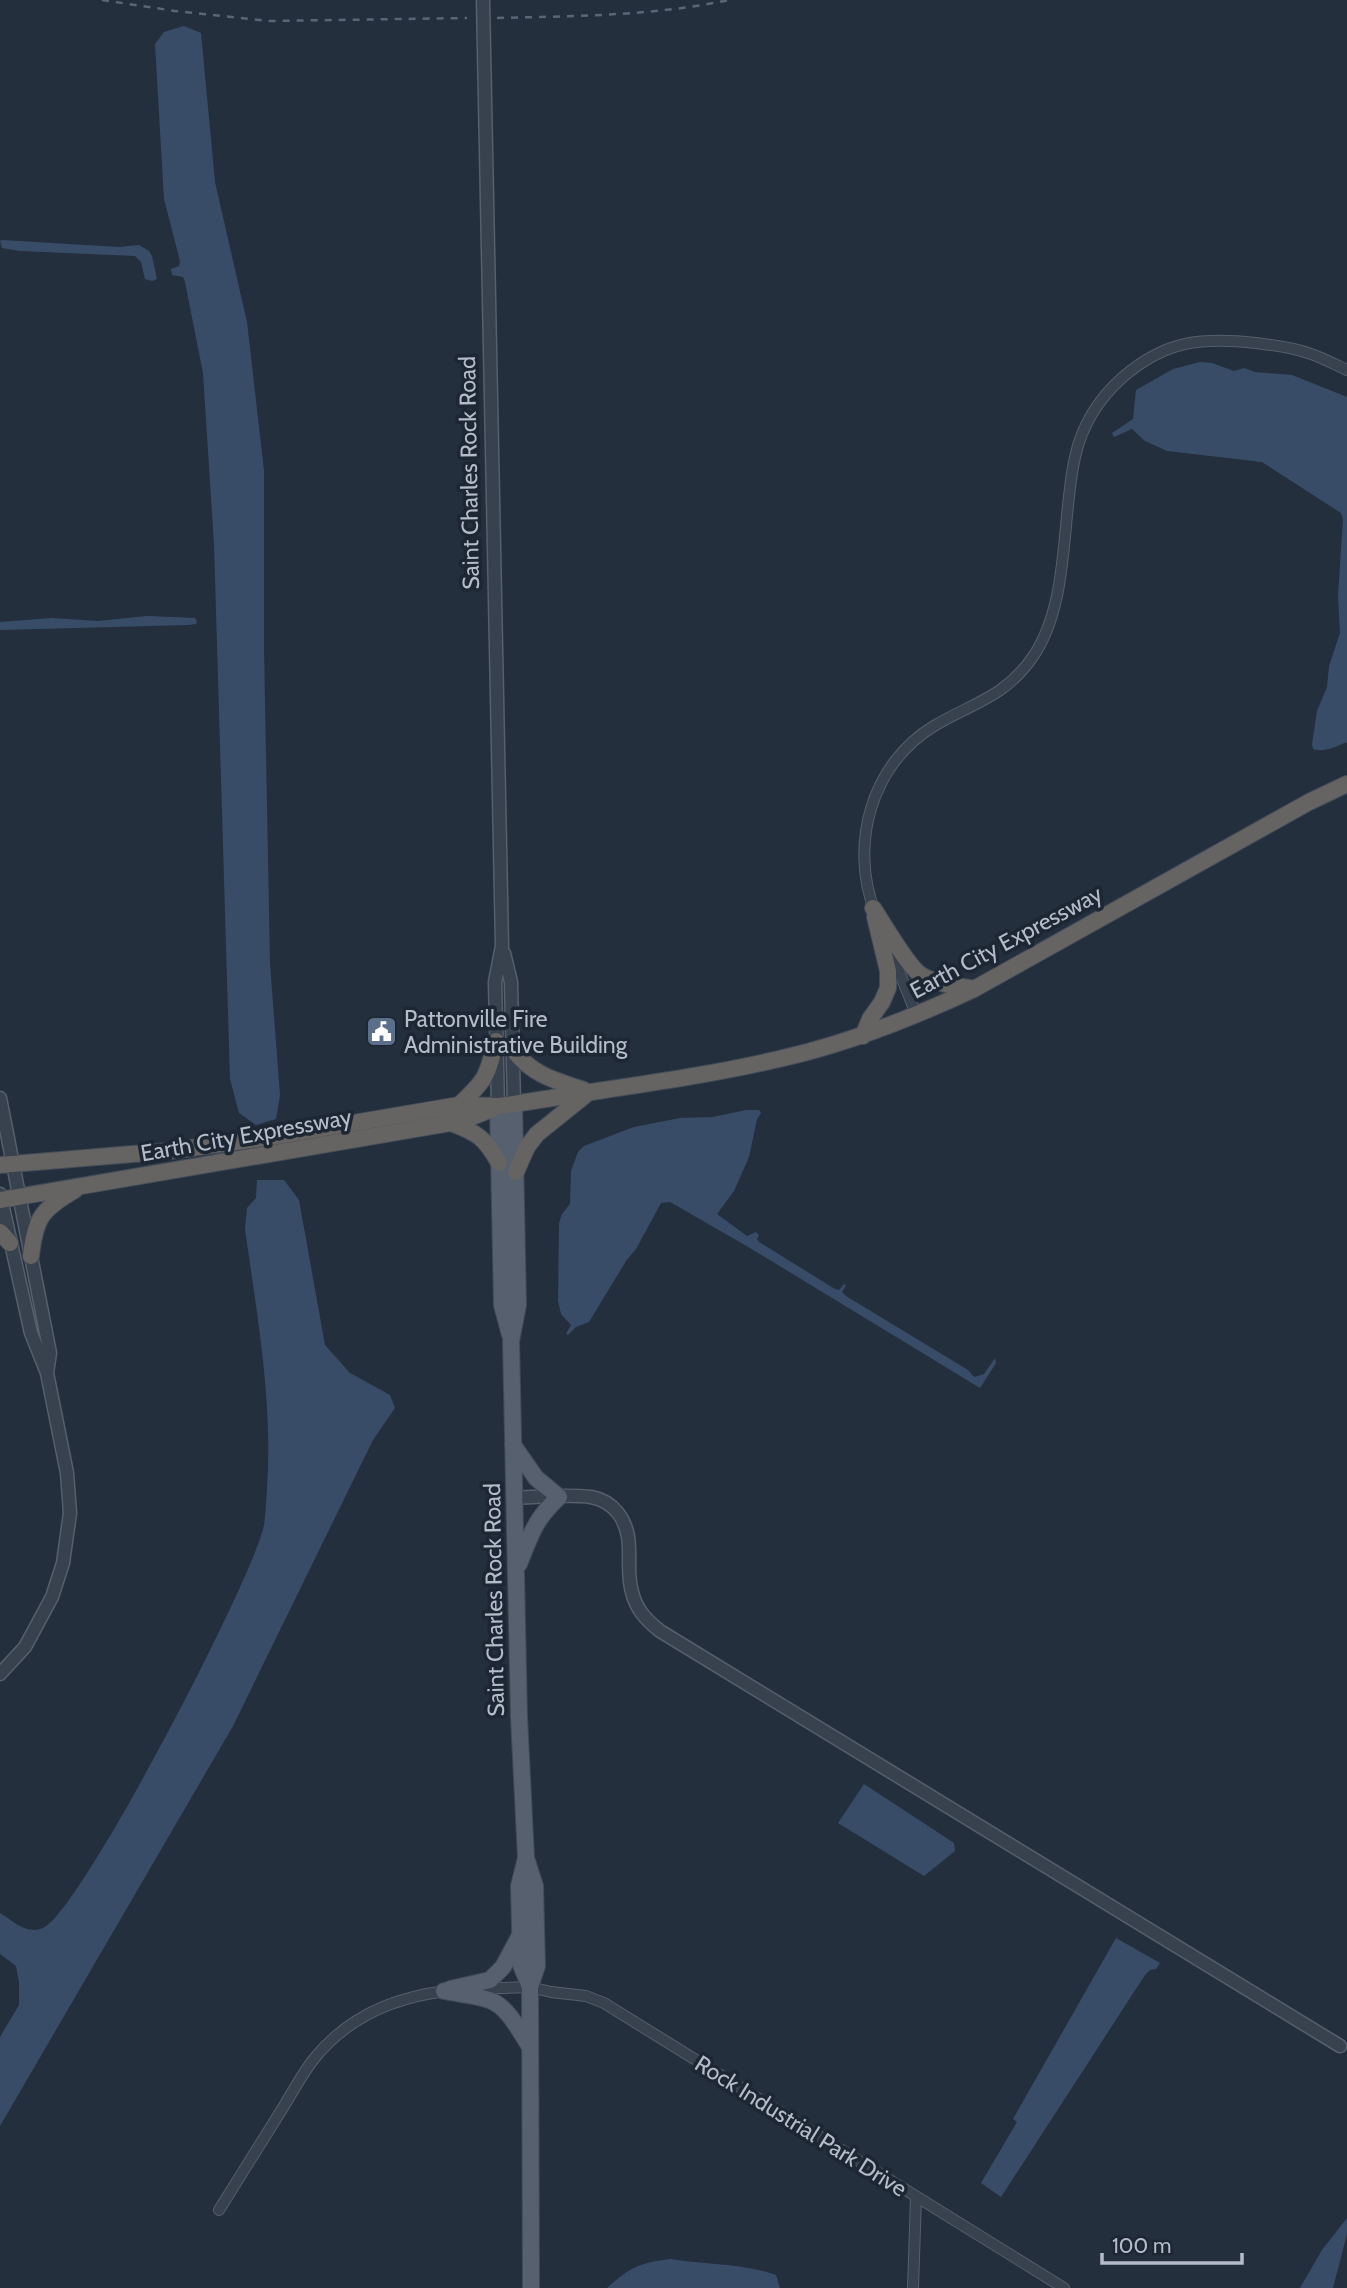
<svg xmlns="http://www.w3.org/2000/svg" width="1347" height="2288" font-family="Cabin,sans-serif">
	<rect width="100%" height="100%" fill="#242f3e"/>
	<path fill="#394c67" d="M184 26 201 33 215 182 247 322 264 471V650L270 964 280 1095 276 1119 256 1125 239 1113 230 1079 214 544 203 373 185 282 183 277 172 275 171 269 179 266 180 261 164 199 155 44 164 32Z
		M2 240 119 247 139 245 149 251 152 256 157 279 152 281 145 279 141 262 135 256 20 251 2 248 0 241Z
		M1200 362 1212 363 1234 371 1244 368 1255 372 1292 375 1347 397V742C1337 746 1324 753 1313 749L1312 744 1317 711 1327 687 1329 666 1340 633 1338 595 1343 519 1341 513 1262 462 1167 451 1145 441 1132 429 1114 437 1112 433 1133 419 1136 390 1173 369Z
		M147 616 195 618 197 621 196 624 188 625 0 630V622L52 618 98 621Z
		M746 1110H759L761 1113 757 1119 749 1157 734 1191 717 1214 747 1236 756 1232 759 1235 757 1239 759 1242 835 1289 839 1290 844 1284 846 1285 842 1292 846 1296 968 1370 974 1377 984 1374 995 1358 996 1363 980 1388 750 1248 670 1202 661 1203 636 1249 626 1261 589 1322 576 1327 568 1335 566 1334 571 1325 561 1314 558 1301 559 1223 562 1214 570 1204 571 1171 578 1152 584 1146 634 1127 680 1118 713 1117Z
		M257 1180H284L299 1200 325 1345 350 1373 390 1395 395 1408 373 1440 233 1726 0 2126V2037L19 2005V1982L16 1966 0 1954V1913C13 1921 27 1935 43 1928 80 1913 255 1575 264 1525 266 1513 266 1500 267 1488 273 1401 257 1315 245 1229L247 1208 256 1198Z
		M864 1784 954 1843 955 1851 924 1876 838 1823Z
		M1116 1938 1160 1963 1156 1969 1150 1970 1145 1975 1001 2197 981 2183 1017 2122 1013 2119Z
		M1347 2218V2234L1333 2288H1300L1322 2250Z
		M671 2259C706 2265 743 2263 776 2275L780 2288H607C631 2267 638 2263 671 2259Z"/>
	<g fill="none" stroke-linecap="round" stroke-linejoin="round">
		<defs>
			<path id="minor" d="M875 912C849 845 871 764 934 726 972 703 1004 698 1032 658 1070 604 1061 520 1075 457 1082 425 1098 399 1123 377 1166 340 1202 337 1256 343 1273 345 1291 347 1308 353 1321 357 1334 364 1347 370
				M887 942 917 1016
				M476 1989 530 1987 551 1992 586 1996 604 2003 1064 2288
				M219 2210C239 2178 259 2146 279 2114 290 2097 300 2077 313 2060 347 2017 394 1997 447 1991
				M913 2288 916 2197"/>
			<path id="tertiary" d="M483 0 502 946 495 982 498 1106
				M504 953 511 982 514 1104
				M0 1098 50 1353 47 1373
				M514 1498C539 1497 566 1494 591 1497 602 1499 611 1504 618 1513 637 1538 624 1565 632 1592 636 1609 646 1620 660 1631L1340 2046
				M0 1674 25 1647 52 1597 63 1563 70 1513 67 1473 47 1373 31 1333 0 1194"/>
			<path id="primary" d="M514 1104 518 1305 511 1341 519 1717 526 1858 535 1886 537 1966 530 1987 531 2288
				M498 1106 502 1305 510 1335
				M513 1445 536 1478 559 1497C535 1519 531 1534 519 1564
				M526 1858 519 1886 521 1965 530 1987
				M450 1989 490 1980 503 1967 519 1937
				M444 1991C459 1994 475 1995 489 2000 508 2006 520 2032 530 2047"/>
			<path id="trunk" d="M873 908C883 923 908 967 921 975 935 984 958 986 974 989
				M863 1036 870 1019 882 1002 888 988V971L875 917
				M513 1050C534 1076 554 1080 584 1090
				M459 1105C486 1080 487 1077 496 1041
				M451 1123C478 1133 485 1138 499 1163
				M0 1165 169 1151 271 1137 459 1105 498 1106 514 1104C604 1089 695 1079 783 1058 850 1043 912 1018 974 989L1309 802 1347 784
				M516 1172 527 1147 537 1134 588 1093
				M0 1200 462 1121 492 1109
				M0 1232 10 1243
				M31 1256C35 1218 42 1209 75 1190"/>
		</defs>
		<use href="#minor" stroke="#565f6c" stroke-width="12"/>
		<use href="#tertiary" stroke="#565f6c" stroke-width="15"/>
		<use href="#primary" stroke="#414a57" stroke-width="18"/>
		<use href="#trunk" stroke="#434c59" stroke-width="18"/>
		<use href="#minor" stroke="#38414e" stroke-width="10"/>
		<use href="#tertiary" stroke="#38414e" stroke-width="12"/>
		<use href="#primary" stroke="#56606e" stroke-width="16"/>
		<use href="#trunk" stroke="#656462" stroke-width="16"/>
		<path stroke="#5a6575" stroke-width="2.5" stroke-dasharray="7 7" stroke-linecap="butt" d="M102 0 175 11 269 21 467 18
			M497 18C575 16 653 16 729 0"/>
	</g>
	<defs>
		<symbol id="civic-square" viewBox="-11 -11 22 22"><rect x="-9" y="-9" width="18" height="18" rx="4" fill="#5c6f8a" stroke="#1d2633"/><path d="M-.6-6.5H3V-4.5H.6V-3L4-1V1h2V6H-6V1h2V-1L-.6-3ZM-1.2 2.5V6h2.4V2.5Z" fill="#fff"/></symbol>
	</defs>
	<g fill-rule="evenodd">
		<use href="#civic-square" x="364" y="1014" width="35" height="35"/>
	</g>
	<g text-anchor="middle" stroke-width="7" stroke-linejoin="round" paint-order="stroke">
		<g font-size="23" fill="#b4bcc9" stroke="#1d2633">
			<text transform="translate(469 473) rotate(-91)" y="8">Saint Charles Rock Road</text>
			<text transform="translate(1006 942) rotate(-28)" y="8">Earth City Expressway</text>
			<text transform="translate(246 1135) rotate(-10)" y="8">Earth City Expressway</text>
			<text transform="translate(494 1600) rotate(-91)" y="8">Saint Charles Rock Road</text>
			<text transform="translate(801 2126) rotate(32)" y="8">Rock Industrial Park Drive</text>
		</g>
		<g font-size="23" fill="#b4bcc9" stroke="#1d2633" text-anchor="start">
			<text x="404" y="1027">Pattonville Fire<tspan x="404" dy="26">Administrative Building</tspan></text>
		</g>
	</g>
	<path d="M1102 2253v10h140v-10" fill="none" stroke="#b4bcc9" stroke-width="3.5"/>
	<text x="1112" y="2253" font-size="21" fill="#b4bcc9" stroke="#1d2633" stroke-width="5" paint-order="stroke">100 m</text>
</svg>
